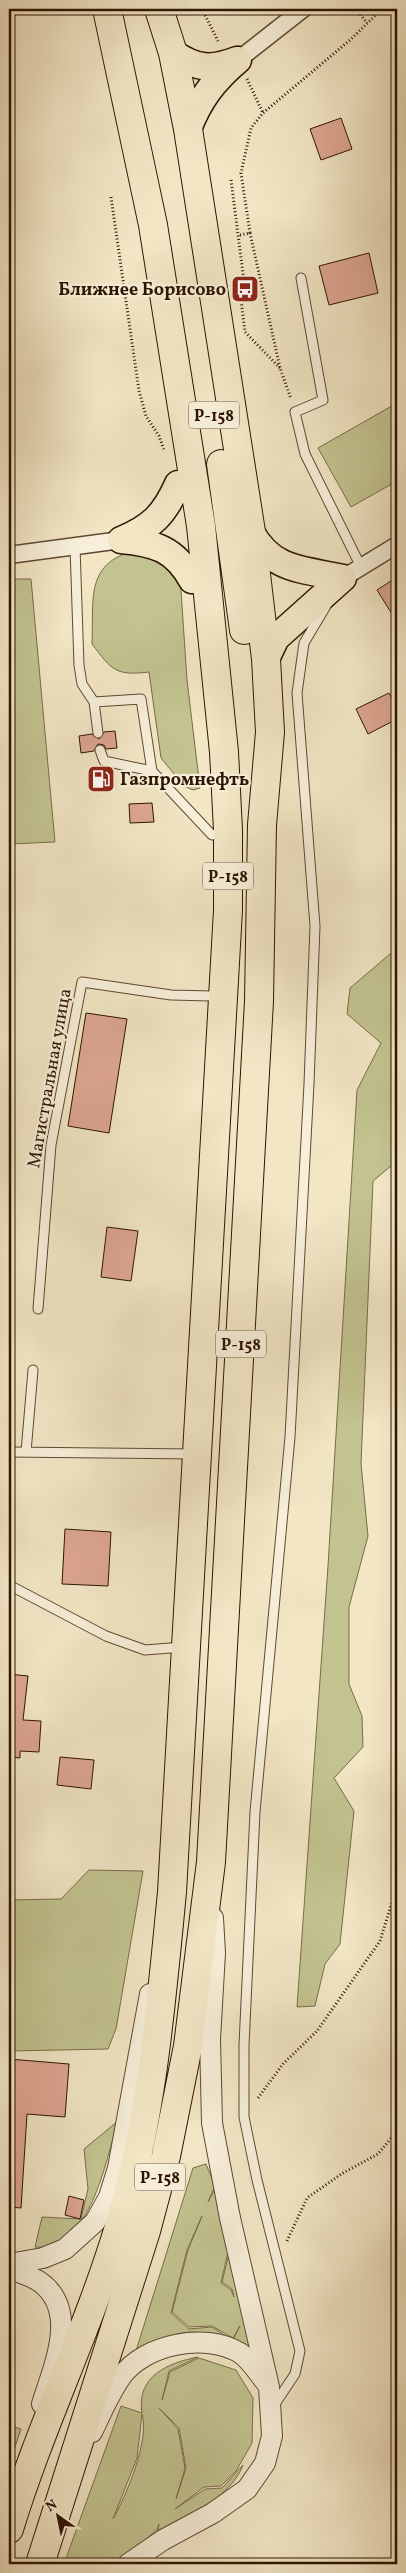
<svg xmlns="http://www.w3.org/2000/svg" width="406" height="2573" font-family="Vollkorn,serif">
	<rect width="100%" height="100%" fill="#f2e6c5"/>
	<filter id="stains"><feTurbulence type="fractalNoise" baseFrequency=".004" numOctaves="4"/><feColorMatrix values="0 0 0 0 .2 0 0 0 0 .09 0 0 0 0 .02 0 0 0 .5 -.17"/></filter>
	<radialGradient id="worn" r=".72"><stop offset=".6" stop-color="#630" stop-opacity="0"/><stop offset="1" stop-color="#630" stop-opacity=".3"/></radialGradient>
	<path fill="#c2c390" stroke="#786c48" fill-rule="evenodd" d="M397 403V481L351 507 318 448Z
		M141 549 180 576 187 680 200 788 193 790 184 786 161 758 149 672C115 676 112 670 92 644 94 597 84 561 141 549Z
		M9 579H31L55 842 9 844Z
		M397 948V1161L373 1181 361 1464 368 1536 349 1607V1684L362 1716 363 1747 334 1778 354 1811 340 1944 325 1964 315 2006 297 2007 328 1566 357 1090 381 1043 347 1014 350 988Z
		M89 1870 143 1871 116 2029 108 2049 9 2051V1900L61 1899Z
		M118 2121C106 2159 90 2253 35 2247L42 2217 81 2219 88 2189 84 2149Z
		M206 2164 215 2186 208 2202 215 2189 229 2247 221 2283 231 2290 234 2297 232 2289 222 2282 231 2245 257 2354 244 2343 233 2340 240 2326 233 2338 212 2326 189 2327 172 2312 188 2250 202 2216 187 2250 171 2313 189 2329 212 2327 232 2340C185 2326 176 2331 135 2354L193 2168Z
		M198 2357 169 2371 162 2400 170 2372 199 2358 236 2370 253 2398 252 2443 236 2471 221 2486 204 2487 175 2509 205 2489 222 2488 243 2465C230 2499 188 2514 158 2531L159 2524 157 2530 116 2564H64L121 2406 142 2413C136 2376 168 2363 198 2357ZM159 2408 179 2428 186 2468 176 2499 185 2468 178 2429ZM142 2414C150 2440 126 2496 113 2519L137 2458Z
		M12 2426 21 2429 9 2465Z"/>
	<path fill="#dda691" stroke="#2e1401" d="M341 118 352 149 321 160 310 129Z
		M369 253 378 293 329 305 319 266Z
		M397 577V622L377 590Z
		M389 693 397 708V719L368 734 356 709Z
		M115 731 117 748 106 749 104 745 98 744 94 751 81 753 79 736 92 734 99 739 104 732Z
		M152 803 154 822 130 823 129 804Z
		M86 1013 127 1019 109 1133 68 1126Z
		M107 1227 138 1231 131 1281 101 1277Z
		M65 1529 111 1532 108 1586 62 1584Z
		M9 1674 28 1676 23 1720 41 1721 39 1752 20 1751V1758L9 1757Z
		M60 1757 94 1760 91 1789 57 1785Z
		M9 2059 69 2064 65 2117 27 2114 21 2208 9 2207Z
		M69 2196 84 2200 80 2219 65 2215Z"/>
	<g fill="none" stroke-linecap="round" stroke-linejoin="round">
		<defs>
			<path id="service" d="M301 278 323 400 295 412 305 454 361 567
				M75 547 79 665 82 684 94 702 98 733
				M94 702 141 699 152 771
				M100 750 104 761 152 771 212 835
				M38 1309 51 1145 82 982 171 995 211 996
				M9 1452 195 1454
				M26 1452 33 1370
				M9 1585 106 1636 145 1650 183 1647
				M273 2407 295 2374 300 2351 257 2180 244 2117V2045L255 1812 290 1437 309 1084 315 926 297 693 304 643 326 606"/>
			<path id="minor" d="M238 60 303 9
				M9 555 121 540
				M343 578 397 545"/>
			<path id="tertiary" d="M9 2264 43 2258 65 2249 95 2222 109 2197 118 2168 150 1994
				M9 2268C19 2273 32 2276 40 2282 80 2311 53 2367 42 2404
				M92 2432C101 2414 109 2394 121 2377 144 2344 206 2332 240 2353 251 2360 260 2376 268 2385
				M128 2564 163 2540 213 2513 247 2489 265 2463 272 2436 269 2387 230 2218 212 2123 210 2039 215 1953 213 1918"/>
			<path id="primary" d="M173 53C197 69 211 70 237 60
				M188 129C199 100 214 80 238 60
				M251 532C272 571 303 569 343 578
				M121 540C155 543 175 549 192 580
				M121 540C152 527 164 515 178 484
				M266 659 276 638 343 578"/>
			<path id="trunk" d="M221 464 244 630
				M9 2529C40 2427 88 2330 119 2227 152 2118 161 2005 172 1892L228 910V830L224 752 201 526 153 225 107 9
				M40 2564 146 2231 166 2156 188 2046 211 1862 259 1001 262 825 270 732 266 659 251 532 188 129 173 53 159 9"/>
		</defs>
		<use href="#service" stroke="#5f4832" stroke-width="11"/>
		<use href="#minor" stroke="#5f4832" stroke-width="19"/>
		<use href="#tertiary" stroke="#5f4832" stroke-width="22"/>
		<use href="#primary" stroke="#2e1401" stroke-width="29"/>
		<use href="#trunk" stroke="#2e1401" stroke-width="30"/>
		<path stroke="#2e1401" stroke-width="3" stroke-dasharray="1 2.5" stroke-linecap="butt" d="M202 9 219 43
			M356 9 367 23
			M247 79 263 113
			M231 180 245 289 241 300 245 332 280 368
			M111 197 139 391 146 416 159 436 164 450
			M250 233 280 368 291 399
			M240 235 250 233 241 173 251 128 263 113 350 40 382 9
			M258 2098 283 2064 317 2031 380 1941 397 1886
			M287 2241 307 2198 343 2173 378 2154 397 2131"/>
		<use href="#service" stroke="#f7efd9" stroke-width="9"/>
		<use href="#minor" stroke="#f7efd9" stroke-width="16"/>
		<use href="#tertiary" stroke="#f7efd9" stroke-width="20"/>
		<use href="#primary" stroke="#f2e6c5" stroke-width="26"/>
		<use href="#trunk" stroke="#f2e6c5" stroke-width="28"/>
	</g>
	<defs>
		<symbol id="bus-square" viewBox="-11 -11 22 22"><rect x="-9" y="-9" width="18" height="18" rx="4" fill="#8f2418" stroke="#f7efd9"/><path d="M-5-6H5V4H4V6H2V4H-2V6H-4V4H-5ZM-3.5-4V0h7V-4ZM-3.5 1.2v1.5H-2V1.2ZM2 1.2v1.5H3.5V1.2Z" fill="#fff"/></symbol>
		<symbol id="fuel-square" viewBox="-11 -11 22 22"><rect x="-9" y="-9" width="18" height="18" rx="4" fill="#8f2418" stroke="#f7efd9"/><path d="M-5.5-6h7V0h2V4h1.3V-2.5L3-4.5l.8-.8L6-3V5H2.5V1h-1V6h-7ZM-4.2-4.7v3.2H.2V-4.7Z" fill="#fff"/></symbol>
	</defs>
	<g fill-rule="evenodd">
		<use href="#bus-square" x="229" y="273" width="32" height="32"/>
		<use href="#fuel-square" x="85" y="763" width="32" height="32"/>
	</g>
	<g text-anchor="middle" stroke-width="4.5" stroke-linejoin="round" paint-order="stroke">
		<g fill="#f7efd9" stroke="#6a5642" stroke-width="1">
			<rect x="189" y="401.5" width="50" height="27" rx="4"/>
			<rect x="203" y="862.5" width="50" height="27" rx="4"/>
			<rect x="216" y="1330.5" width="50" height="27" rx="4"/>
			<rect x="135" y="2163.5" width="50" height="27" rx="4"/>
		</g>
		<g font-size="16" font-weight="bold" fill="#2e1401">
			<text x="214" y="421">Р-158</text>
			<text x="228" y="882">Р-158</text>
			<text x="241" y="1350">Р-158</text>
			<text x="160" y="2183">Р-158</text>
		</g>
		<g font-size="18" font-weight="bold" fill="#2e1401" stroke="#f7efd9" text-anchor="end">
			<text x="226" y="295">Ближнее Борисово</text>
			<text x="120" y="785" text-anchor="start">Газпромнефть</text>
		</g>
		<g font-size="18" fill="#2e1401" stroke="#f7efd9">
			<text transform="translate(49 1078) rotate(-80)" y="6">Магистральная улица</text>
		</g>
	</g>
	<rect width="406" height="2573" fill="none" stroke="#f2e6c5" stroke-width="30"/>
	<rect x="10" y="10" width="386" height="2553" fill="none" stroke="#2e1401" stroke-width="2.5"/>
	<rect x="15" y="15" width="376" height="2543" fill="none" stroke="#2e1401"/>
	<g transform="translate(58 2516) rotate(327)" stroke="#f7efd9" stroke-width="4" paint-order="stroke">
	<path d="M0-4L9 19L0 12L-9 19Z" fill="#2e1401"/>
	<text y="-8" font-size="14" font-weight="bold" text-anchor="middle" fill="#2e1401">N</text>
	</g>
	<rect width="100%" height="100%" filter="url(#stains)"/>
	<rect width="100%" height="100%" fill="url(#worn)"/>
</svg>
